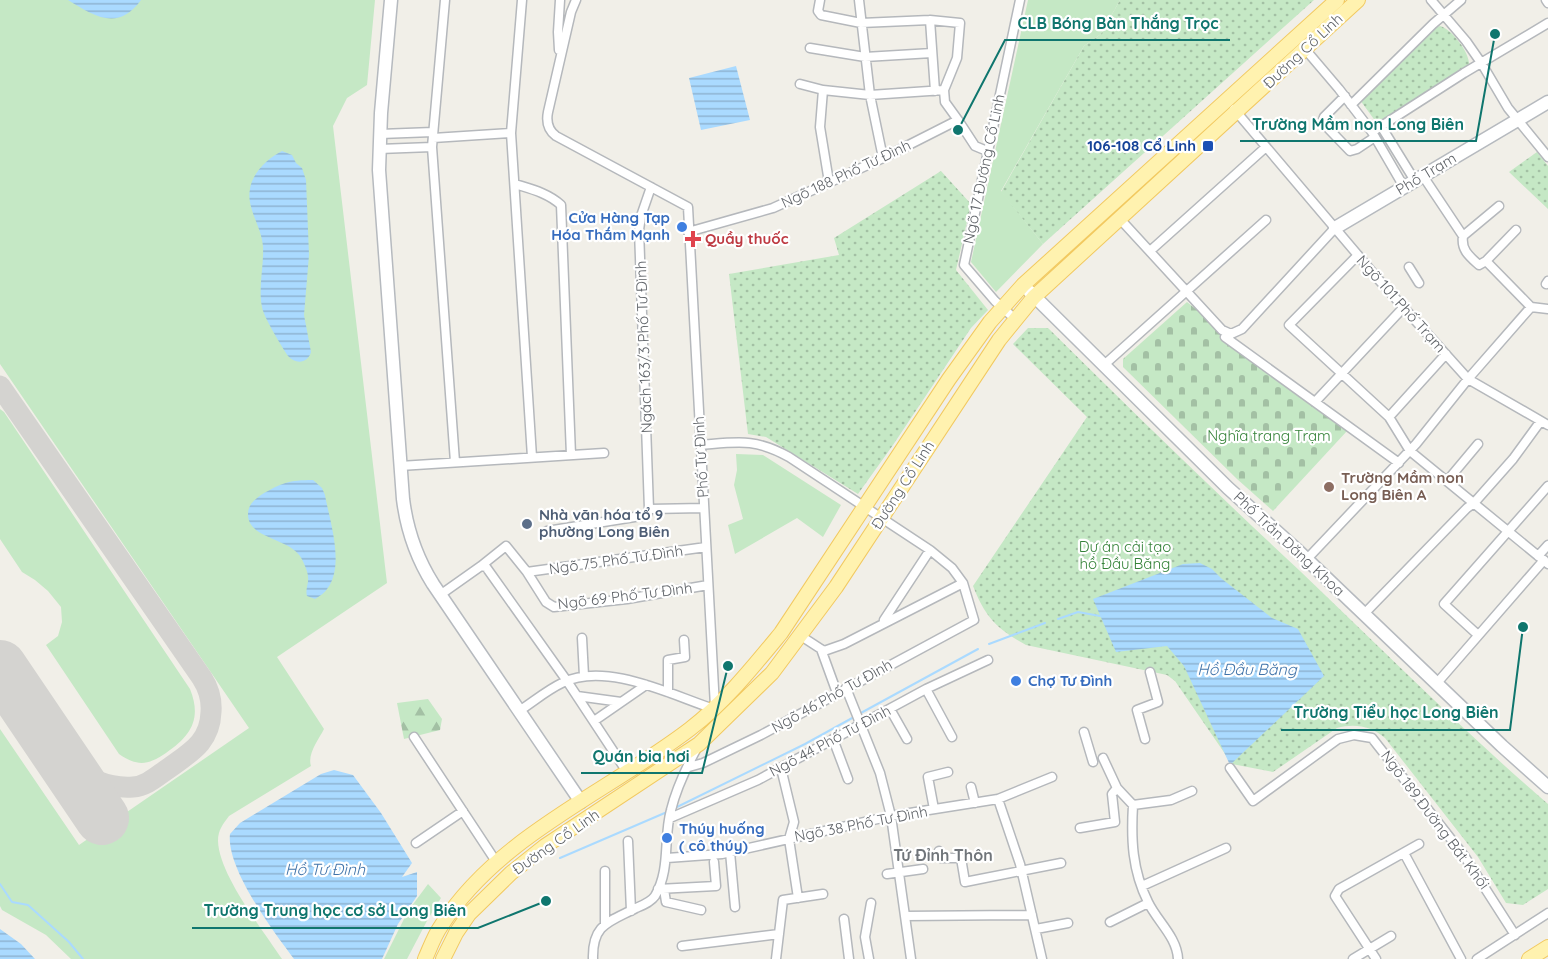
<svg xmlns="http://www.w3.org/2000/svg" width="1548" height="959" font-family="Quicksand,sans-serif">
	<defs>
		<pattern id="forest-firs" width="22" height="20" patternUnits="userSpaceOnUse" patternTransform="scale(1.5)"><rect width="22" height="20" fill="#c5e8c5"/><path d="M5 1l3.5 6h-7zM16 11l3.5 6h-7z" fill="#a3c0a4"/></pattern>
		<pattern id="cemetery-stones" width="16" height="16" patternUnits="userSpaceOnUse" patternTransform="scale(1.5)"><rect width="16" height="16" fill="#c5e8c5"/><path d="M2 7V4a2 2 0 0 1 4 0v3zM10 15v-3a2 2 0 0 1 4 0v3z" fill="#a3c0a4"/></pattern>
		<pattern id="park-dots" width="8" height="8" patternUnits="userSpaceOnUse" patternTransform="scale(1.5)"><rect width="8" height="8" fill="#c5e8c5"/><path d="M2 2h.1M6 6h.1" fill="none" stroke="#a3c0a4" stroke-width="1.8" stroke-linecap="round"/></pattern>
		<pattern id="water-rules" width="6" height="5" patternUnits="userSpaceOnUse" patternTransform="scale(1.5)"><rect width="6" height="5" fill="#aadaff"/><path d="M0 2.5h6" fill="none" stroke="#8eb4d2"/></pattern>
	</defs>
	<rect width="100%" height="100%" fill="#f1efe8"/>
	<path fill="#c5e8c5" d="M0 0H375L367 85 347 98 333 126 387 583 277 657 324 729C319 739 307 754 311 766L229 816C223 824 218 830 218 841 219 875 263 930 282 959H71L46 935 2 910 0 906V729L79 845 249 728 0 364Z
		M1028 0H1120L1101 34 1084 46 1001 191 1043 244 996 292 971 262Z
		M0 409 4 412 190 689C202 719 191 736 166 753 148 765 138 767 119 754L46 645 58 636 62 622 61 607 48 591 35 580 22 572 0 539Z
		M736 454 763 455 841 505 823 537 797 518 735 554 728 525 743 519 734 485 737 470Z
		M428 884 441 898 428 919 407 959H384L408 911Z"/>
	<path fill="url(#forest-firs)" d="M428 699 442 719 440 730 404 739 397 703Z"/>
	<path fill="url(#cemetery-stones)" d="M1187 302 1347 431 1273 511 1237 479 1123 367V359Z"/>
	<path fill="url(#park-dots)" d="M1120 0H1314L1043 244 1001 192 1084 46 1101 34Z
		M1440 26C1452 29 1471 54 1469 66L1382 122H1376L1360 100 1432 29Z
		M1537 152 1548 166V209L1509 172Z
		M941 171 971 204 956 270 988 310 971 328 893 445 858 494 766 437 748 434 729 274 839 255 834 238Z
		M1028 328H1048C1131 410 1214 491 1300 571 1382 649 1462 730 1548 804V889L1523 905 1506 903 1478 857 1385 738C1372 726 1354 723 1337 728L1273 772 1232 764 1175 681 1167 675 1026 645C997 629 985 617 973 586L1087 417 1013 344Z"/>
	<path fill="url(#water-rules)" d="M68 0H141C118 32 94 16 68 0Z
		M736 66 750 120 701 130 689 78Z
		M282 151 292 155 296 163 302 168 306 180 309 255 304 315 311 352C308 363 296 365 288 356 282 347 263 316 262 307 258 288 264 266 263 247 262 227 246 208 250 189 252 173 268 158 282 151Z
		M313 480 322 488 325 495C330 524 351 581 315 599L307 596C305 589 309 584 308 577 308 571 303 561 300 556 288 538 247 538 248 514 248 505 254 500 261 495 281 483 289 480 313 480Z
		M1200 563 1212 569 1222 579 1272 618 1298 629 1324 676 1230 765 1184 666 1167 646 1116 652 1093 599 1183 564Z
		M334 770 353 775 381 813 412 863 402 877 417 872V896L398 924 382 959H294C273 931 226 868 230 834L240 823 321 774Z
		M0 929 21 944 35 959H0Z"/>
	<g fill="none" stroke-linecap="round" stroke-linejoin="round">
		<path stroke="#aadaff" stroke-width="2" d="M1058 619 1078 612 1100 616
			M989 644 1045 623
			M859 714 978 649
			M675 808 805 744 854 717
			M560 858 667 812
			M0 884 12 902 28 905 69 942 83 959"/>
		<path stroke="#d4d3d0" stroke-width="21" d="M0 386 202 678C209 689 212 699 211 712 210 742 191 752 169 768 157 776 147 786 133 787 106 789 86 777 65 763"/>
		<path stroke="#d4d3d0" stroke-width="54" d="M0 667 102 818"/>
		<defs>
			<path id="street" d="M445 0 432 147 455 462
				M522 0 511 133 532 457
				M576 0 571 12 548 112C546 122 548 130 556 136L688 207 715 707
				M820 0 818 11 821 15 861 23 930 20 960 23 957 58 944 90 945 102 958 120
				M859 0 870 95 883 158
				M1431 0 1466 41 1482 64 1508 108 1548 157
				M1546 0 1548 3
				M930 20 935 91
				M810 48 865 57 932 53
				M1305 49 1339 89 1372 132 1404 187
				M559 50 558 32 560 0
				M800 84 823 90
				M1345 96 1324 117 1323 120 1324 124 1350 151 1357 149 1375 137
				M1351 105 1433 24 1461 0
				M1234 109 1379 280 1468 379 1548 425
				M1381 126 1415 181
				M1372 132 1464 73 1548 23
				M380 134 433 132
				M433 138 511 133
				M379 149 432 147
				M1423 176 1463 236C1461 250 1469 256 1479 265L1486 261 1531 307 1548 309
				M829 182 820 127 823 90 870 95 944 90
				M515 184C531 189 548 193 561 205L571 455
				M1120 219 1222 330 1231 334 1242 329 1335 228
				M688 232 773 208 883 158 958 120 975 146 987 151
				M1463 236 1499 206
				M1150 251 1266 147
				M1358 255 1289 325 1389 417 1410 451 1548 564
				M1486 261 1516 230
				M1409 267 1419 283
				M1546 284 1548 281
				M1015 319 995 301 964 265 1020 0
				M1225 337 1399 463
				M1104 365 1266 220
				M1315 402 1403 308
				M1389 417 1446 354
				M400 466 604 453
				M1447 481 1478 444
				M649 509 639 230 641 216 651 187
				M649 509 704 508
				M547 531 647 515 649 509
				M1538 556 1548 545
				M1307 559 1416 444 1468 379 1531 307
				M481 566 506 546 527 572 546 602 554 607 627 599 708 585
				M527 572 706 547
				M440 595 481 566 486 567 567 681 627 772
				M1364 614 1467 508 1474 503 1513 459 1540 422
				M884 620 930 550
				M1478 635 1444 604 1548 486
				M801 636 824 651 844 644 963 583
				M582 638 584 676
				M821 649 837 693
				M1437 683 1544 560
				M846 688 880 773 891 816 911 959
				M926 689 952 737
				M668 692V660L685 657 684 640
				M577 696 621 702
				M890 709 907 739
				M519 711C533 702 547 690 562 683 606 661 671 695 714 709
				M594 721 646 685
				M1084 732 1093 762
				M414 737 497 863
				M833 739 848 779
				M1145 739 1137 710 1158 702 1150 672
				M1103 758 1117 788 1133 805C1131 839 1132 870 1148 902 1157 921 1177 937 1178 959
				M689 767 703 763 761 735 974 620 963 583 952 568 930 550 789 457C755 438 738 442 701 445
				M781 768 794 822 789 839 798 898
				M1230 768 1253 801 1338 739 1354 735 1372 738 1465 857 1515 935
				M971 787 975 803
				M998 799 1020 864 1042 959
				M1133 805 1171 800 1192 791
				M934 809 928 777 948 772
				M670 818 758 780 926 689 988 660
				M1080 828 1115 822 1112 794 1117 788
				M628 841 631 911
				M416 843 463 811
				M939 851 941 858H961L965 882 1061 863
				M730 852 735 907
				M1404 853 1461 959
				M667 858 722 854 891 816 998 799 1052 777
				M605 871V924
				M887 874 923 869
				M1142 886 1226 848
				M658 889 716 886 714 862
				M664 889 666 902 701 910
				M905 916 1032 915
				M844 919 849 959
				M1110 922 1148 903
				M1036 929 1068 923
				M682 946 779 934
				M593 959C592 924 609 922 636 908 643 905 651 902 655 896 671 869 663 838 671 810 676 790 688 764 698 746
				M776 959 783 900 823 894
				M869 959 865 937 871 903
				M1353 959 1391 936
				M1376 959 1335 896 1339 889 1419 844
				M1477 959 1548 913"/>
			<path id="secondary" d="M391 0 381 113 379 170 403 499C407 531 416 557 433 584L581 802
				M1335 228 1548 102
				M1029 291 1228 488 1296 549 1502 746 1548 787"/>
			<path id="primary" d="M425 959C430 948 434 936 441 926 498 836 608 792 690 729 725 702 753 667 781 633L949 379 990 322 1023 285 1337 0
				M443 959 456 933 469 914 511 873 545 846 699 744 772 673 836 587 999 340 1034 297 1358 0
				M1529 959 1548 947"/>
		</defs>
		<use href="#street" stroke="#b5b8bc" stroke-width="11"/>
		<use href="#secondary" stroke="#b6babf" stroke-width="15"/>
		<use href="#primary" stroke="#f2c960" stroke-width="16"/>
		<use href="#street" stroke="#fff" stroke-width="8"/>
		<use href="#secondary" stroke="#fff" stroke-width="12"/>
		<use href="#primary" stroke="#fff2af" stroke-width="14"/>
	</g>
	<rect fill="#1a4fb4" stroke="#fff" stroke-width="2" x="1202" y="140" width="12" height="12" rx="3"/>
	<g fill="#3f7fe0" stroke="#fff" stroke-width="2">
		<circle cx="682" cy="227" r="6"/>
		<circle cx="1016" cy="681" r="6"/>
		<circle cx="667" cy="838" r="6"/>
	</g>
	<path fill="#e0444e" stroke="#fff" stroke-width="2" d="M690 230h6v6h6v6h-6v6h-6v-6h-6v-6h6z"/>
	<circle fill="#8d6e63" stroke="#fff" stroke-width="2" cx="1329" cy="487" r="6"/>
	<circle fill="#5c6f8a" stroke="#fff" stroke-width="2" cx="527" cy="524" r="6"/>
	<g text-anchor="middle" stroke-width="4.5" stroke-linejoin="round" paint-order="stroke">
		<g font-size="15" fill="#5f6368" stroke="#fff">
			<text transform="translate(1303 51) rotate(-43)" y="5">Đường Cổ Linh</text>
			<text transform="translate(984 169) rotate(-78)" y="5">Ngõ 17 Đường Cổ Linh</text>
			<text transform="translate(846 174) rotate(-25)" y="5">Ngõ 188 Phố Tư Đình</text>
			<text transform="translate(1426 174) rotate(-31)" y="5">Phố Trạm</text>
			<text transform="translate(1401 304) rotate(48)" y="5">Ngõ 101 Phố Trạm</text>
			<text transform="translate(644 347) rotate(-92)" y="5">Ngách 163/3 Phố Tư Đình</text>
			<text transform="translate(701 457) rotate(-93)" y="5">Phố Tư Đình</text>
			<text transform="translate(903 485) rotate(-57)" y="5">Đường Cổ Linh</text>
			<text transform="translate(1289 544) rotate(43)" y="5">Phố Trần Đăng Khoa</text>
			<text transform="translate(616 560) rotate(-8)" y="5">Ngõ 75 Phố Tư Đình</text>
			<text transform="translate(625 596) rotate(-7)" y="5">Ngõ 69 Phố Tư Đình</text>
			<text transform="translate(832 696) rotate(-29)" y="5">Ngõ 46 Phố Tư Đình</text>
			<text transform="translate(830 741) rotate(-28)" y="5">Ngõ 44 Phố Tư Đình</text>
			<text transform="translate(1435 820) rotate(53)" y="5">Ngõ 189 Đường Bát Khối</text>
			<text transform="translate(861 824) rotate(-11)" y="5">Ngõ 38 Phố Tư Đình</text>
			<text transform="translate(556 842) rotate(-35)" y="5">Đường Cổ Linh</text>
		</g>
		<g font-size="15" font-weight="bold" fill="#164399" stroke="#fff" text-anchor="end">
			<text x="1196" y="151">106-108 Cổ Linh</text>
		</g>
		<g font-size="15" font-weight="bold" fill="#366cbe" stroke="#fff" text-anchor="start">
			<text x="670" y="223" text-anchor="end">Cửa Hàng Tạp<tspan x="670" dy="17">Hóa Thắm Mạnh</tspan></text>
			<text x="1028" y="686">Chợ Tư Đình</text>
			<text x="679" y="834">Thúy huống<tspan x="679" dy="17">( cô thúy)</tspan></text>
		</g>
		<g font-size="15" font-weight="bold" fill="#be3a42" stroke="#fff" text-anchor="start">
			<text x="705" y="244">Quầy thuốc</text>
		</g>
		<g font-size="15" fill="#348238" stroke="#fff">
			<text x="1269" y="441">Nghĩa trang Trạm</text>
			<text x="1125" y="552">Dự án cải tạo<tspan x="1125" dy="17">hồ Đầu Băng</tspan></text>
		</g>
		<g font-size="15" font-weight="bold" fill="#785e54" stroke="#fff" text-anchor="start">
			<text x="1341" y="483">Trường Mầm non<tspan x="1341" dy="17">Long Biên A</tspan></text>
		</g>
		<g font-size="15" font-weight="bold" fill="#4e5e75" stroke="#fff" text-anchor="start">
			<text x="539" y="520">Nhà văn hóa tổ 9<tspan x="539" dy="17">phường Long Biên</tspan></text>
		</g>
		<g font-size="16" font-style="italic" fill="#4174aa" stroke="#fff">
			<text x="1247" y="675">Hồ Đầu Băng</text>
			<text x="325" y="875">Hồ Tư Đình</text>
		</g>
		<g font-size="16" font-weight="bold" fill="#70757a" stroke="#fff">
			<text x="943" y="861">Tứ Đỉnh Thôn</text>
		</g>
	</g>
	<path fill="none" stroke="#0f766e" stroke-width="2" d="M958 130L1005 40H1230M1495 34L1476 141H1240M1523 627L1510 730H1281M728 666L702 773H581M546 901L478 928H192"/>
	<g fill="#0f766e" stroke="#fff" stroke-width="2">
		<circle cx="958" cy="130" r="6"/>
		<circle cx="1495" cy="34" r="6"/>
		<circle cx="1523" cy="627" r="6"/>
		<circle cx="728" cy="666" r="6"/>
		<circle cx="546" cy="901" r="6"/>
	</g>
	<g font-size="16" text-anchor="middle" font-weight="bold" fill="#0f766e" stroke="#fff" stroke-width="4.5" stroke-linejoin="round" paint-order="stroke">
		<text x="1118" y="29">CLB Bóng Bàn Thắng Trọc</text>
		<text x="1358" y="130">Trường Mầm non Long Biên</text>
		<text x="1396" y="718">Trường Tiểu học Long Biên</text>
		<text x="641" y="762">Quán bia hơi</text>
		<text x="335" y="916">Trường Trung học cơ sở Long Biên</text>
	</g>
</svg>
